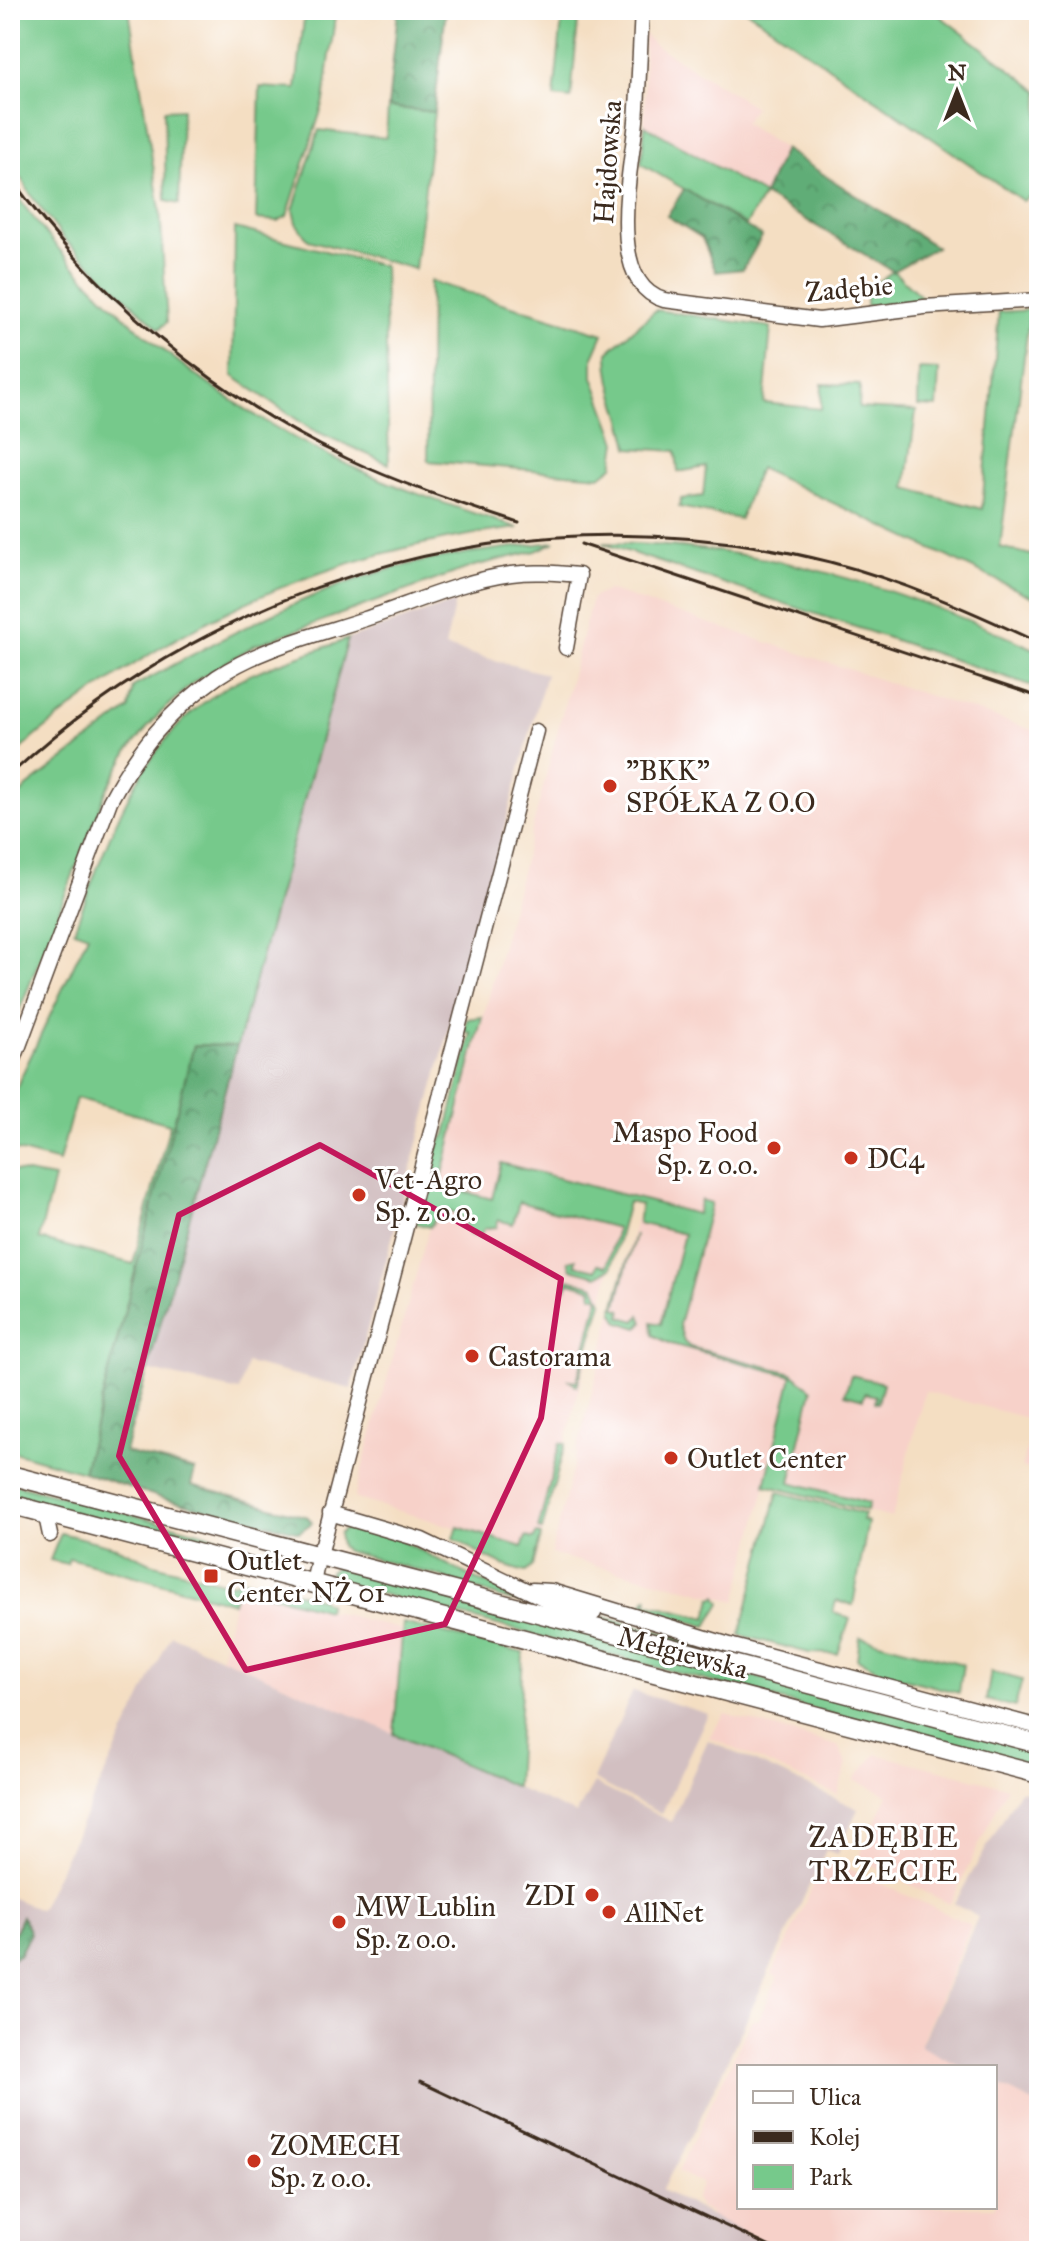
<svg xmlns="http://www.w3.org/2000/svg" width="1049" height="2261" font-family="'IM FELL Great Primer',serif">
	<defs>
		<pattern id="forest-crowns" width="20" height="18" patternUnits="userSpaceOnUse" patternTransform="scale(2)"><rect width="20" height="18" fill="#60ad77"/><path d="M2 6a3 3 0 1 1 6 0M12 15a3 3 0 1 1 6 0" fill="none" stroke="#508d61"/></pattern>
	</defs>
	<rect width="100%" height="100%" fill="#fff"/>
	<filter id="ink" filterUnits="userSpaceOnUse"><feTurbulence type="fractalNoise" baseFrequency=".0125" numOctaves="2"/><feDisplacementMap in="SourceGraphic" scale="16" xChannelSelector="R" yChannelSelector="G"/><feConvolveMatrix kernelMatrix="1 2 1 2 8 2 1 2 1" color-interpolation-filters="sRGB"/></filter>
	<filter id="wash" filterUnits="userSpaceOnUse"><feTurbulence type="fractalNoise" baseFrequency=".006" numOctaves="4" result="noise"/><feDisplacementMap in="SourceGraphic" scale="32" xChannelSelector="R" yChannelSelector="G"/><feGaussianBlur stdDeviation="1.8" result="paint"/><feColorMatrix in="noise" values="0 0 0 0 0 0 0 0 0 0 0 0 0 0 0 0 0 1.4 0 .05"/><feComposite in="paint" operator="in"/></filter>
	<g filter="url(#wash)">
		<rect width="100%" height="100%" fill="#f4dec2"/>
		<path fill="#f7d1c9" d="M644 34 655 45 755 107 744 123 784 149 764 195 645 125Z
			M608 590 1039 732V1472L1022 1467 1034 1420 925 1391 892 1518 766 1485 736 1601 551 1554 636 1219 692 1233 697 1215 502 1163 492 1199 440 1185 592 598Z
			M439 1192 512 1211 516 1197 622 1224 537 1551 354 1498Z
			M237 1586 403 1630 394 1734 221 1657Z
			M725 1714 838 1746 847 1764 837 1795 709 1737Z
			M876 1754 1007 1787 950 1904 858 1859 888 1795 854 1780Z
			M826 1858 971 1925 920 2045 963 2067H739V2207H995V2083L1039 2105V2251H773L708 2222 712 2213 700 2208 695 2200 702 2183 678 2172 751 2021 759 2019 778 1977 772 1974Z"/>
		<path fill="#d2bfc1" d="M455 602 445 647 546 674 351 1389 247 1363 239 1391 147 1370 348 639Z
			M171 1635 576 1814 594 1783 671 1822 708 1740 858 1809 837 1854 826 1850 697 2125 662 2190 779 2251H10V1897L40 1910Z
			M633 1691 708 1714 661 1814 593 1779Z
			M1020 1790 1039 1795V2105L995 2083V2067H963L920 2046 978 1917 954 1904Z"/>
		<path fill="#76c98b" stroke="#587a54" stroke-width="2" d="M10 10H129L160 210 167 322 159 329 65 240 32 197 10 159Z
			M305 10H336L324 101 287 216 278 221 256 219 260 87 296 89Z
			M563 10H579L571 99 554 97Z
			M746 10H932L1039 91V190L1023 201Z
			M388 107 434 112 415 269 308 240 296 223 293 210 319 130 386 138Z
			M182 109 179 204 166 201 164 110Z
			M645 125 764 195 746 225 641 164Z
			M10 186C96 310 222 409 359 470 410 493 465 510 518 528 320 551 159 628 10 758Z
			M235 228 384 266 389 464 311 429 233 376Z
			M893 271 925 300 866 306V290Z
			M430 281 603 334 593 357V377L617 442 613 466 600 476 428 461Z
			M656 310 771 327 764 403 821 409 822 384 860 385 859 408 916 411 906 488 982 509 999 312 1030 310 1000 547 1039 557V600L759 468 740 519 679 507 681 499 703 496 706 467 678 472 676 451 629 448C623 412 607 388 608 352Z
			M919 369 939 370 937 407 918 406Z
			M555 542 536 551 474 566 255 645 195 681 158 715 129 750 107 789 10 1034V805L27 787 129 709 133 687C206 647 279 606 358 579 421 557 489 550 555 542Z
			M602 543C764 545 893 584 1039 651V688Z
			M348 639 237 1046 194 1045 83 1472 10 1451V1170L54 1178 39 1239 133 1264 170 1124 76 1098 59 1162 10 1149V1106L20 1079 88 935 74 930C109 838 138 739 228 686 265 665 309 654 348 639Z
			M482 1017 440 1185 492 1199 501 1163 697 1214 701 1200 711 1203 679 1325 684 1342 690 1347 792 1373 812 1390 790 1482 869 1503 867 1511 765 1485 792 1376 671 1344 653 1335 652 1322 661 1324 684 1234 638 1223 641 1205 628 1202 611 1268 597 1276 571 1269 568 1261 576 1259 575 1265 596 1270 598 1264 607 1266 617 1228 519 1202 513 1224 498 1220 497 1227 485 1228 479 1237 470 1235 461 1216 451 1211 437 1216 430 1227 415 1223 433 1153 446 1134 471 1033 464 1031 467 1019Z
			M635 1234 616 1308 622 1310 621 1317 636 1321 640 1315 643 1322 638 1328 619 1322 613 1311Z
			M569 1279 595 1286 602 1302 577 1386 570 1380 577 1381 599 1297 592 1295 593 1289 570 1282 566 1288 565 1282Z
			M851 1375 883 1383 878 1403 875 1402 876 1396 865 1393 863 1399 845 1394Z
			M560 1443 565 1444 542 1530 538 1529Z
			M10 1483 222 1538 242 1548 243 1556 10 1496Z
			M778 1492 864 1514 862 1520 868 1522 853 1605 836 1601 833 1612 850 1619 838 1654 809 1653 740 1635Z
			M350 1525 395 1537 477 1580 515 1593 1039 1732V1740L502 1598 435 1575 346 1551 341 1546 339 1534Z
			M458 1527 522 1547 526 1537 534 1539 536 1534 541 1535 533 1566 526 1572C499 1566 476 1552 454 1538Z
			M61 1533 116 1547 151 1563 229 1584 245 1579 321 1599 328 1604 327 1610 237 1586 233 1603 69 1558 67 1564 50 1560Z
			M335 1567 1039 1751V1769L332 1581 329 1573Z
			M648 1596 647 1603 707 1618 712 1598 717 1596 721 1603 707 1626 640 1608Z
			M403 1623 523 1653 516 1787 394 1734Z
			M860 1637 963 1664 959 1693 887 1674 857 1659Z
			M991 1672 1022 1680 1015 1707 986 1700Z"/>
		<path fill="url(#forest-crowns)" stroke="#4e6c4a" stroke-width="2" d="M398 10H446L434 112 388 107Z
			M784 149 936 247 893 271 764 195Z
			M684 189 762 236 743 269 716 272 702 238 667 216Z
			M194 1045 237 1046 125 1452 195 1470 191 1485 308 1517 312 1523 299 1532 165 1499 83 1472Z
			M22 1916 30 1933 19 1955 10 1959V1942Z"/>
	</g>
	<g filter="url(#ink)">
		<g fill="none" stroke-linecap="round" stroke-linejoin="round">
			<defs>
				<path id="minor" d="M642 10C640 47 639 84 636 121 632 166 604 283 664 300L819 320 924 307 1039 300
					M10 1070 110 801C137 750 170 710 217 677 260 648 316 635 365 619 413 603 461 581 511 574 534 571 556 573 579 575L566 648
					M39 1512 47 1521 50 1535
					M330 1513 422 1540 549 1601 594 1613
					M320 1555 536 731
					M313 1584 320 1548
					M532 1590 551 1591 733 1646 1039 1727"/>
				<path id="major" d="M10 1475 1039 1744
					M10 1504 1039 1774"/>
			</defs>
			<use href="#minor" stroke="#574537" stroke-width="17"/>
			<use href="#major" stroke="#574537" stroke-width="21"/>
			<use href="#minor" stroke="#fff" stroke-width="14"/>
			<use href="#major" stroke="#fff" stroke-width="18"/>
			<path stroke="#3b2a1e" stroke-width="3" d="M10 177C97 298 214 396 348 459 403 485 462 504 519 523
				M581 544 1039 697
				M10 775C230 570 538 488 830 562 903 581 971 611 1039 643
				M420 2082 779 2251"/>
		</g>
	</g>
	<path fill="none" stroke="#c2185b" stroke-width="6" stroke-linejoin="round" d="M320 1145 561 1279 541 1418 445 1624 246 1670 119 1456 179 1215Z"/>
	<g fill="#c8321e" stroke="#fff" stroke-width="3">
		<circle cx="610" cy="786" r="8"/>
		<circle cx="774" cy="1148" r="8"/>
		<circle cx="851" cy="1158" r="8"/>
		<circle cx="359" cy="1195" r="8"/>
		<circle cx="472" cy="1356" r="8"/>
		<circle cx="671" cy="1458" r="8"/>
		<rect x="203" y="1568" width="16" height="16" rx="4"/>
		<circle cx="592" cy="1895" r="8"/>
		<circle cx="609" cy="1912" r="8"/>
		<circle cx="339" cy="1922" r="8"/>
		<circle cx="254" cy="2161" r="8"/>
	</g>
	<g text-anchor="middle" stroke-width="6" stroke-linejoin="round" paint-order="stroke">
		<g font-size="28" fill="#3b2a1e" stroke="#fff">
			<text transform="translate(607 162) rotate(-86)" y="10">Hajdowska</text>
			<text transform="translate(849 288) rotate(-5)" y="10">Zadębie</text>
			<text transform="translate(683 1652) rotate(15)" y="10">Mełgiewska</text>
		</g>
		<g font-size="28" fill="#3b2a1e" stroke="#fff" text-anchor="start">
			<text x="626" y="780">"BKK"<tspan x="626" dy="32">SPÓŁKA Z O.O</tspan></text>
			<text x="758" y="1142" text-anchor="end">Maspo Food<tspan x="758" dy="32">Sp. z o.o.</tspan></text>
			<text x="867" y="1168">DC4</text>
			<text x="375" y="1189">Vet-Agro<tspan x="375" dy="32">Sp. z o.o.</tspan></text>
			<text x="488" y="1366">Castorama</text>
			<text x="687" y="1468">Outlet Center</text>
			<text x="227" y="1570">Outlet<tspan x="227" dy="32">Center NŻ 01</tspan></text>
			<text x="576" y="1905" text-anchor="end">ZDI</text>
			<text x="355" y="1916">MW Lublin<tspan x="355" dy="32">Sp. z o.o.</tspan></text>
			<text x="625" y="1922">AllNet</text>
			<text x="270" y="2155">ZOMECH<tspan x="270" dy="32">Sp. z o.o.</tspan></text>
		</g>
		<g font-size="30" letter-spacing="2" fill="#3b2a1e" stroke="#fff">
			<text x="884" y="1847">ZADĘBIE<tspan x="884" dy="34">TRZECIE</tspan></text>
		</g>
	</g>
	<rect width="1049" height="2261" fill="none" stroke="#fff" stroke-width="40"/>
	<rect x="737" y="2065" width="260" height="144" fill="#ffffff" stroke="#b1aaa5" stroke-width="2"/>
	<rect x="753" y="2091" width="40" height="12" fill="#ffffff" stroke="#b1aaa5" stroke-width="2"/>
	<text x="809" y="2105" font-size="24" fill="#3b2a1e">Ulica</text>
	<rect x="753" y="2131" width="40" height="12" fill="#3b2a1e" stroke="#b1aaa5" stroke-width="2"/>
	<text x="809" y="2145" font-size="24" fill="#3b2a1e">Kolej</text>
	<rect x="753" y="2165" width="40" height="24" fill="#76c98b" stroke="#b1aaa5" stroke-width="2"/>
	<text x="809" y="2185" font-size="24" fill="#3b2a1e">Park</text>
	<g transform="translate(957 92)" stroke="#ffffff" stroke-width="6" paint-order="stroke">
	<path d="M0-6L14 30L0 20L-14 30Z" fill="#3b2a1e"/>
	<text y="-12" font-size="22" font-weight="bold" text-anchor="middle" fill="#3b2a1e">N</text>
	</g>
</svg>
